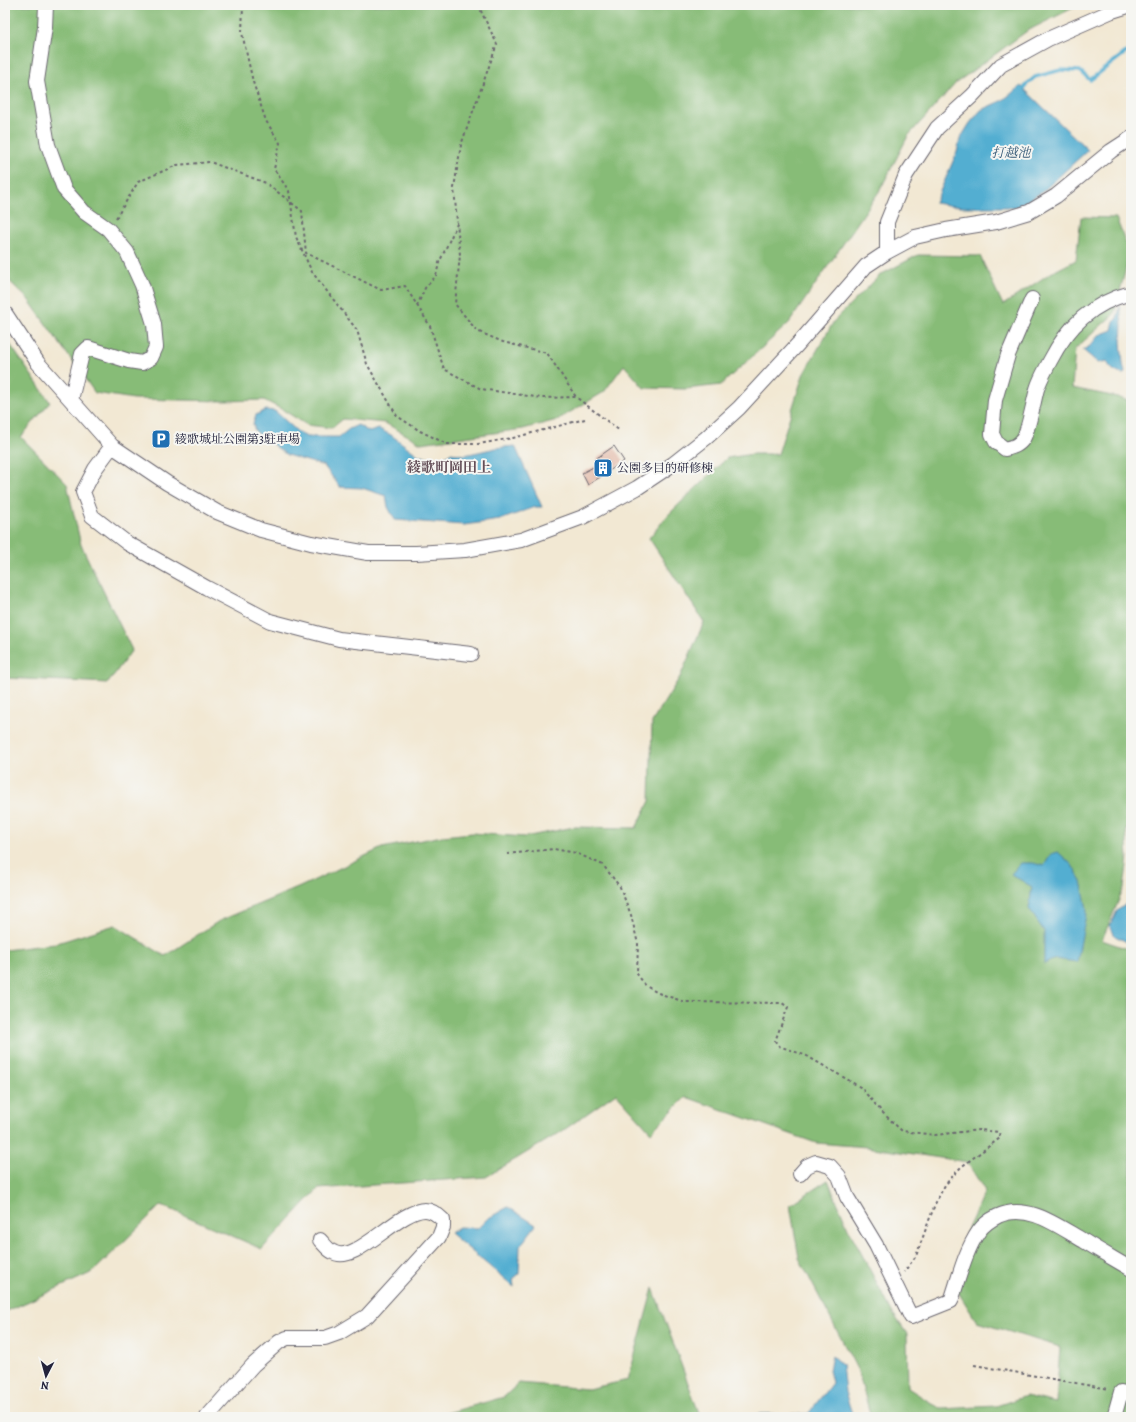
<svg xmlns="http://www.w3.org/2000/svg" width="1136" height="1422" font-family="Alegreya,'Noto Serif JP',serif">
	<rect width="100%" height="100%" fill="#f6f6f2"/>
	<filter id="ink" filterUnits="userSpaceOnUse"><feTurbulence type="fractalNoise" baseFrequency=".025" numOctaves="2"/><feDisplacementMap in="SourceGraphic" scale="8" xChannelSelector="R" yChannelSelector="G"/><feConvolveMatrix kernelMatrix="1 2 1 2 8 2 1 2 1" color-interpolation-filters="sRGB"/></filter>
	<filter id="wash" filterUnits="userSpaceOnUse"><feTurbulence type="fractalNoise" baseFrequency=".012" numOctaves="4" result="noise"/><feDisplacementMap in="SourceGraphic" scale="16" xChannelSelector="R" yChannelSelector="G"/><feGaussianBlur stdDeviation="0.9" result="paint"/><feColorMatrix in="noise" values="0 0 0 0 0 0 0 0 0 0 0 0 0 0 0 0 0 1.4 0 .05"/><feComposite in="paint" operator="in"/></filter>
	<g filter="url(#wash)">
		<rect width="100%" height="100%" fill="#f2e8d3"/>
		<path fill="#87bc77" stroke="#546f59" d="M5 5H1079L1027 31 956 83 908 136 880 190 789 323 721 385 686 389 644 388 624 365 604 392 557 420 523 429 421 443 385 423 343 419 332 428 307 425 283 410 264 400 223 401 134 399 95 393 28 299 5 277Z
			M1081 217 1116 218 1130 253 1114 314 1075 349 1072 388 1117 397 1131 402V828H1126L1128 858 1124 888 1102 940 1131 950V1335L1129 1336V1346L1131 1348V1416L1130 1417H871L858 1371 799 1258 790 1205 828 1180 848 1228 892 1312 907 1334 908 1388 941 1409 996 1406 1026 1396 1056 1403 1060 1347 977 1322 953 1284 965 1235 985 1191 967 1162 867 1147 816 1143 686 1097 651 1132 616 1093 561 1132 486 1177 318 1189 262 1249 161 1205 93 1272 5 1312V950L54 944 115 925 165 956 219 921 300 887 382 848 442 836 472 833 525 837 574 827 636 828 650 801 652 722 680 677 704 622 649 538 669 514 727 458 753 454H778L803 375 834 321 880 275 918 255 980 256 1003 305 1049 274 1076 260Z
			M5 337 50 402 21 437 67 484 81 545 132 650 108 683 5 678Z
			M653 1288 699 1413 704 1417H433L504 1397 519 1383 588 1389 628 1380Z"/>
		<path fill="#53aed1" stroke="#3a6886" d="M1021 86 1088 150 1042 192 1017 207H961L935 203 957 152 960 139 970 123 981 110 1003 100Z
			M1120 306 1122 325 1121 342 1123 364 1125 373 1123 374C1116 373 1109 368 1107 361L1098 363 1083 350 1090 346 1099 335 1112 330 1114 321 1117 318Z
			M266 410 275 411 299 433 307 437H339L349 429 358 425 369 432 379 429 391 435 418 455 431 459H441L450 453 465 455 496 448 515 446 542 507H535L500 520 464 525 395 520 388 507 386 496 362 488 340 487 324 466 287 455 255 431 253 424 256 415Z
			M1058 852 1072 865 1081 881 1087 909 1077 962 1055 959 1044 964V931L1029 909 1032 887 1011 874 1021 863H1033L1044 866 1051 854Z
			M1131 900V944L1115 936 1110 926 1117 911Z
			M508 1207 536 1225 520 1246 519 1274 513 1279 514 1287 450 1233 459 1227 478 1228 487 1219Z
			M832 1356 842 1365 845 1392 853 1417H756L757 1414H808L832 1383 829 1370Z"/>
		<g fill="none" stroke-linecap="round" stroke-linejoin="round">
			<path stroke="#53aed1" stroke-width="3.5" d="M1022 92 1027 84 1035 77 1061 70 1080 71 1090 80 1125 53 1131 51"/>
		</g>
		<g id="blocks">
			<path fill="#dca18a" d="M614 446 624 461 588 485 582 473 601 463 597 458Z"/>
		</g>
	</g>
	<g filter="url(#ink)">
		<use href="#blocks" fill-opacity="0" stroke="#6b6770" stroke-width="1"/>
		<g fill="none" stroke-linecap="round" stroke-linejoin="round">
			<defs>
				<path id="minor" d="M46 5 45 27 37 81 48 145 64 189 84 212 108 229 127 252 142 285 154 324 156 347 151 358 142 363 129 361 88 348 82 354 71 400
					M887 252V222L906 175 937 128 972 96 1001 65 1048 39 1112 11 1131 5
					M1032 299 1008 355 995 400 992 434 996 442 1005 449C1013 447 1018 446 1023 439 1028 432 1034 400 1037 389 1040 379 1045 371 1050 361 1068 326 1092 303 1131 293
					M5 313 38 363 112 446 167 483 217 512 261 530 311 543 368 553H416L465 550 521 540 583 517 637 488 673 464 706 438 739 408 798 344 866 266 887 252 915 237 946 230 996 222 1029 212 1056 196 1111 151 1131 138
					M112 446 95 469 83 492 92 516 127 543 207 588 270 621 339 639 471 654
					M800 1174 807 1166 816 1162 830 1166 839 1176 847 1197 876 1245 911 1317 951 1301C959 1278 965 1251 979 1231 984 1224 990 1220 998 1216 1028 1202 1059 1227 1084 1241 1100 1251 1116 1260 1131 1269
					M207 1417 253 1365 279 1342 287 1338H325L339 1333 367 1316 439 1237 443 1227V1220C438 1215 432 1210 425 1210 398 1210 355 1266 333 1252 328 1250 324 1244 320 1240
					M1114 1417 1121 1392 1131 1394"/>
			</defs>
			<use href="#minor" stroke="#6b6770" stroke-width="16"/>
			<path stroke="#6b6770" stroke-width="2" stroke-dasharray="3 3" stroke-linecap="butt" d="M243 5 242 33 253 82 266 121 280 143 274 169 289 191 296 237 312 272 357 330 367 364 397 416 420 431 447 444H478L513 438 585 419
				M478 5 497 44 461 145 454 188 460 255 455 304 477 331 503 342 547 353 576 397 620 431
				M116 218 138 182 177 165 210 162 266 183 302 211 306 253 381 290 405 286 430 326 444 369 481 389 542 398 576 397
				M417 306 425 288 436 276 439 263 457 224
				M507 854 554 849 576 853 603 865 620 887 631 915 638 944 637 974 646 986 658 993 685 1002 782 1003 788 1007 775 1041 779 1046 807 1056 860 1087 883 1113 902 1131 935 1135 979 1130 999 1132 1000 1138 961 1167 945 1185 935 1204 916 1256 904 1272
				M974 1365 1109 1389"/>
			<use href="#minor" stroke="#fff" stroke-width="14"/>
		</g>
	</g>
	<defs>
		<symbol id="parking-square" viewBox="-11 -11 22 22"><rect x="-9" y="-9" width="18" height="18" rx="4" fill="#1f6fb2" stroke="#f6f6f2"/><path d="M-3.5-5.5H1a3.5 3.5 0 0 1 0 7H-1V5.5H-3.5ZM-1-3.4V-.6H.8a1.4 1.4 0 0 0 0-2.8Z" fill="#fff"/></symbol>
		<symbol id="building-square" viewBox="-11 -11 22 22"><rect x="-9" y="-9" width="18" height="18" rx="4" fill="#1f6fb2" stroke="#f6f6f2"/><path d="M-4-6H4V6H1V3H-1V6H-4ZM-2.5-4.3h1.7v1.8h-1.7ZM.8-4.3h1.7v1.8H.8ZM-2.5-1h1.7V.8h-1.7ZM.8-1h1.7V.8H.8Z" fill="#fff"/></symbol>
	</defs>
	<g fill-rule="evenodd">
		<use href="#parking-square" x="150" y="428" width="22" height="22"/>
		<use href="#building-square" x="592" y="457" width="22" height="22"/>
	</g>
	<g text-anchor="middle" stroke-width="4" stroke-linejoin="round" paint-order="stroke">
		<g font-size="12" fill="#22223b" stroke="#f6f6f2" text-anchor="start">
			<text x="175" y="443">綾歌城址公園第3駐車場</text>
			<text x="617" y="472">公園多目的研修棟</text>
		</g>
		<g font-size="13" font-style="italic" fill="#365a77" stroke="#f6f6f2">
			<text x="1011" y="157">打越池</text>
		</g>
		<g font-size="14" font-weight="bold" fill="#634e57" stroke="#f6f6f2">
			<text x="449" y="472">綾歌町岡田上</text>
		</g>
	</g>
	<rect width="1136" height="1422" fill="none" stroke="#f6f6f2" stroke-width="20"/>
	<g transform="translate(46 1376) rotate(186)" stroke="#f6f6f2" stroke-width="3" paint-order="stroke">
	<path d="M0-3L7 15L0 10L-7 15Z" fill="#22223b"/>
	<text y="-6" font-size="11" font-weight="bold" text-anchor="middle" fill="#22223b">N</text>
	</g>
</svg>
